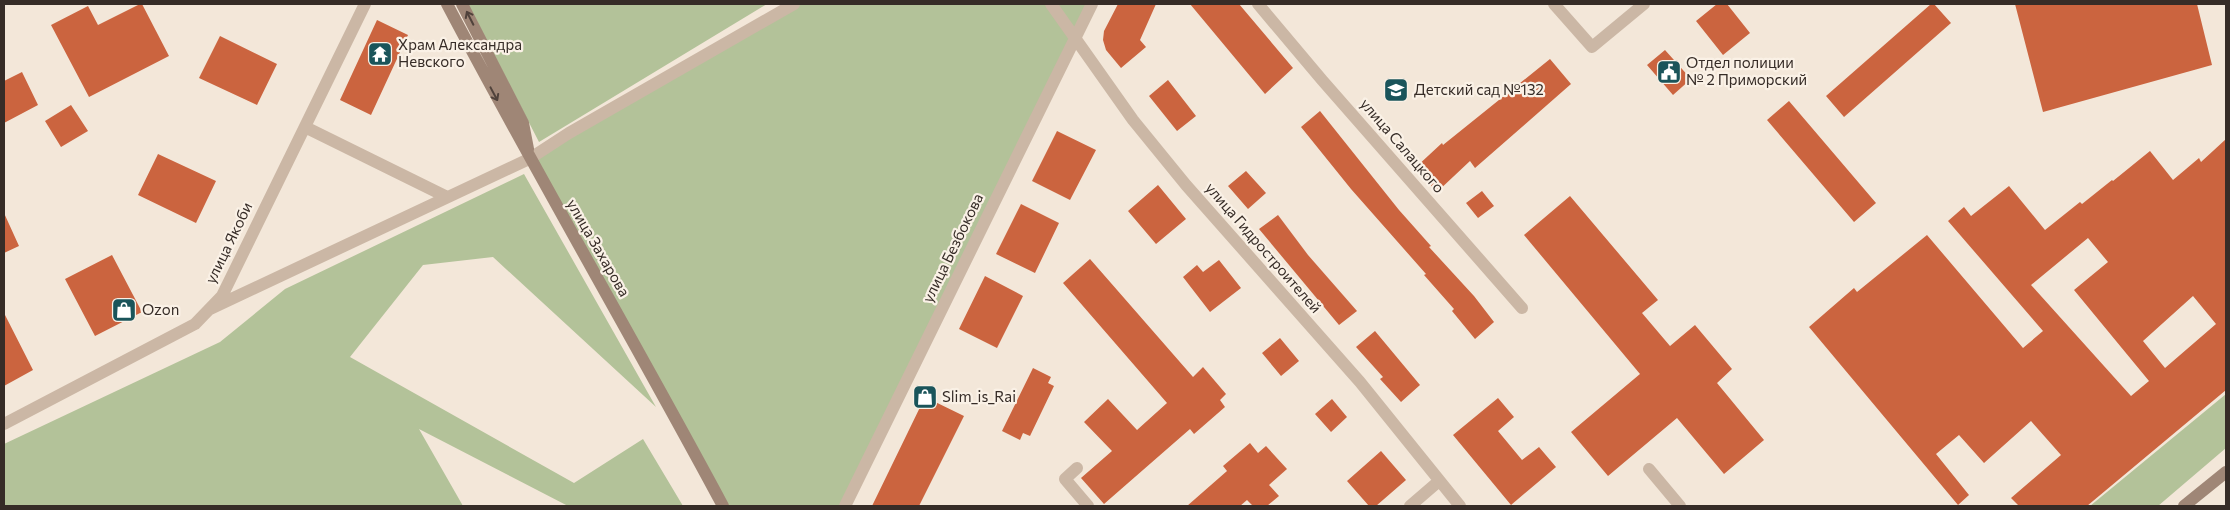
<svg xmlns="http://www.w3.org/2000/svg" width="2230" height="510" font-family="Commissioner,sans-serif">
	<rect width="100%" height="100%" fill="#f3e7d9"/>
	<path fill="#b3c299" d="M468 4H767L539 142Z
		M794 4H1092L845 506H723L529 159Z
		M524 174 656 407 493 257 423 265 350 357 574 483 643 439 683 506H568L419 429 463 506H4V444L220 342 285 289Z
		M2226 394V448L2158 506H2090Z"/>
	<path fill="#cb643f" fill-rule="evenodd" d="M140 4H142L169 56 89 97 51 25 88 6 98 25Z
		M1118 4H1156L1140 40 1146 47 1121 68 1106 50 1103 40 1104 31Z
		M1190 4H1239L1293 68 1265 94Z
		M1717 4H1727L1750 33 1723 55 1696 21Z
		M1931 4H1934L1951 23 1844 117 1826 96Z
		M2015 4H2197L2212 65 2043 112Z
		M377 20 408 35 371 115 340 100Z
		M220 36 277 64 257 105 199 78Z
		M1665 50 1691 79 1673 95 1647 65Z
		M1550 59 1571 84 1475 168 1470 161 1437 192 1415 168 1442 143 1443 145Z
		M22 72 38 105 4 123V81Z
		M1168 80 1196 116 1177 131 1149 96Z
		M1789 101 1876 203 1854 222 1767 120Z
		M71 105 88 131 61 147 45 121Z
		M1320 111 1399 210 1431 246 1429 247 1474 296 1494 322 1475 339 1452 311 1454 309 1424 275 1426 274 1351 189 1301 127Z
		M1057 131 1096 150 1070 200 1032 181Z
		M2226 139V390L2087 506H2019L2011 498 2061 455 2031 421 1984 463 1959 435 1936 454 1969 495 1958 505 1809 327 1854 288 1857 292 1927 235 2023 348 2043 331 1948 221 1964 207 1971 216 2009 186 2045 230 2080 202 2082 204 2112 180 2113 181 2150 151 2173 180 2199 158 2201 162ZM2088 238 2108 262 2074 290 2149 381 2131 396 2031 285ZM2193 296 2216 324 2165 368 2143 341Z
		M158 154 216 181 196 223 138 195Z
		M1246 171 1266 193 1248 209 1228 186Z
		M1158 185 1186 219 1156 244 1128 211Z
		M1482 191 1494 206 1478 218 1466 203Z
		M1570 196 1658 300 1642 313 1670 346 1695 325 1732 369 1717 383 1764 440 1724 474 1677 418 1608 476 1571 432 1640 374 1524 235Z
		M1021 204 1059 223 1035 273 996 254Z
		M4 213 19 246 4 253Z
		M1278 215 1308 255 1357 311 1339 325 1259 229Z
		M112 255 142 312 95 336 65 279Z
		M1090 259 1193 377 1203 367 1226 394 1220 400 1225 407 1194 434 1190 429 1104 504 1081 478 1112 451 1084 422 1108 399 1137 430 1167 403 1063 283Z
		M1219 260 1241 288 1210 312 1183 277 1197 265 1203 272Z
		M985 276 1023 296 997 348 959 329Z
		M4 313 33 370 4 386Z
		M1375 331 1420 385 1401 402 1380 379 1383 377 1356 347Z
		M1280 338 1299 361 1281 376 1262 353Z
		M1033 368 1051 377 1048 383 1054 386 1030 436 1023 433 1020 440 1002 431Z
		M925 397 964 416 919 506H872Z
		M1498 398 1514 417 1498 431 1522 460 1539 447 1556 467 1511 505 1453 435Z
		M1332 399 1347 417 1331 432 1315 414Z
		M1250 443 1258 453 1266 446 1287 469 1269 485 1279 496 1267 506H1253L1247 500 1240 506H1187L1227 471 1223 466Z
		M1381 451 1406 480 1376 506H1369L1347 481Z"/>
	<g fill="none" stroke-linecap="round" stroke-linejoin="round">
		<path stroke="#cbb7a5" stroke-width="12" d="M1051 4 1133 120 1186 185 1360 382 1460 506
			M1258 4 1322 80 1522 308
			M1554 4 1592 47 1644 4
			M1077 468 1065 479 1088 506
			M1649 469 1680 506
			M845 506 1092 4
			M1410 506 1439 481"/>
		<path stroke="#cbb7a5" stroke-width="12" d="M305 127 447 197
			M210 309 529 159 569 133 794 4
			M4 424 195 324 222 296 365 4"/>
		<path stroke="#9f8676" stroke-width="12" d="M447 4C536 173 633 338 723 506
			M462 4 523 123 528 149
			M2184 506 2226 472"/>
	</g>
	<defs><path id="oneway-shaft" d="M-6 0H5M1.5-3L5.5 0L1.5 3" fill="none" stroke-width="1.6" stroke-linecap="round" stroke-linejoin="round" transform="scale(1.25)"/></defs>
	<g stroke="#50423b">
		<use href="#oneway-shaft" transform="translate(470 18) rotate(-117)"/>
		<use href="#oneway-shaft" transform="translate(494 94) rotate(62)"/>
	</g>
	<defs>
		<symbol id="temple-square" viewBox="-11 -11 22 22"><rect x="-9" y="-9" width="18" height="18" rx="4" fill="#1a545a" stroke="#faf1e6"/><path d="M0-6L5-2H3V0L6.5 2.5H4V6H1.5V3h-3V6H-4V2.5H-6.5L-3 0V-2H-5Z" fill="#fff"/></symbol>
		<symbol id="civic-square" viewBox="-11 -11 22 22"><rect x="-9" y="-9" width="18" height="18" rx="4" fill="#1a545a" stroke="#faf1e6"/><path d="M-.6-6.5H3V-4.5H.6V-3L4-1V1h2V6H-6V1h2V-1L-.6-3ZM-1.2 2.5V6h2.4V2.5Z" fill="#fff"/></symbol>
		<symbol id="school-square" viewBox="-11 -11 22 22"><rect x="-9" y="-9" width="18" height="18" rx="4" fill="#1a545a" stroke="#faf1e6"/><path d="M0-5L7-2L0 1L-7-2ZM-4 1L0 2.5L4 1V4Q0 6-4 4Z" fill="#fff"/></symbol>
		<symbol id="shop-square" viewBox="-11 -11 22 22"><rect x="-9" y="-9" width="18" height="18" rx="4" fill="#1a545a" stroke="#faf1e6"/><path d="M-5-2.5h2.3a2.7 3.5 0 0 1 5.4 0H5L5.5 6h-11ZM-1.5-2.5h3a1.5 2.3 0 0 0-3 0Z" fill="#fff"/></symbol>
	</defs>
	<g fill-rule="evenodd">
		<use href="#temple-square" x="366" y="40" width="28" height="28"/>
		<use href="#civic-square" x="1655" y="58" width="28" height="28"/>
		<use href="#school-square" x="1382" y="76" width="28" height="28"/>
		<use href="#shop-square" x="110" y="296" width="28" height="28"/>
		<use href="#shop-square" x="911" y="383" width="28" height="28"/>
	</g>
	<g text-anchor="middle" stroke-width="4.5" stroke-linejoin="round" paint-order="stroke">
		<g font-size="15" fill="#362c27" stroke="#faf1e6" text-anchor="start">
			<text x="398" y="50">Храм Александра<tspan x="398" dy="17">Невского</tspan></text>
			<text x="1686" y="68">Отдел полиции<tspan x="1686" dy="17">№ 2 Приморский</tspan></text>
			<text x="1414" y="95">Детский сад №132</text>
			<text x="142" y="315">Ozon</text>
			<text x="942" y="402">Slim_is_Rai</text>
		</g>
		<g font-size="15" fill="#362c27" stroke="#faf1e6">
			<text transform="translate(1402 146) rotate(49)" y="5">улица Салацкого</text>
			<text transform="translate(229 243) rotate(-64)" y="5">улица Якоби</text>
			<text transform="translate(598 248) rotate(60)" y="5">улица Захарова</text>
			<text transform="translate(953 248) rotate(-64)" y="5">улица Безбокова</text>
			<text transform="translate(1263 248) rotate(49)" y="5">улица Гидростроителей</text>
		</g>
	</g>
	<rect width="2230" height="510" fill="none" stroke="#362c27" stroke-width="10"/>
</svg>
